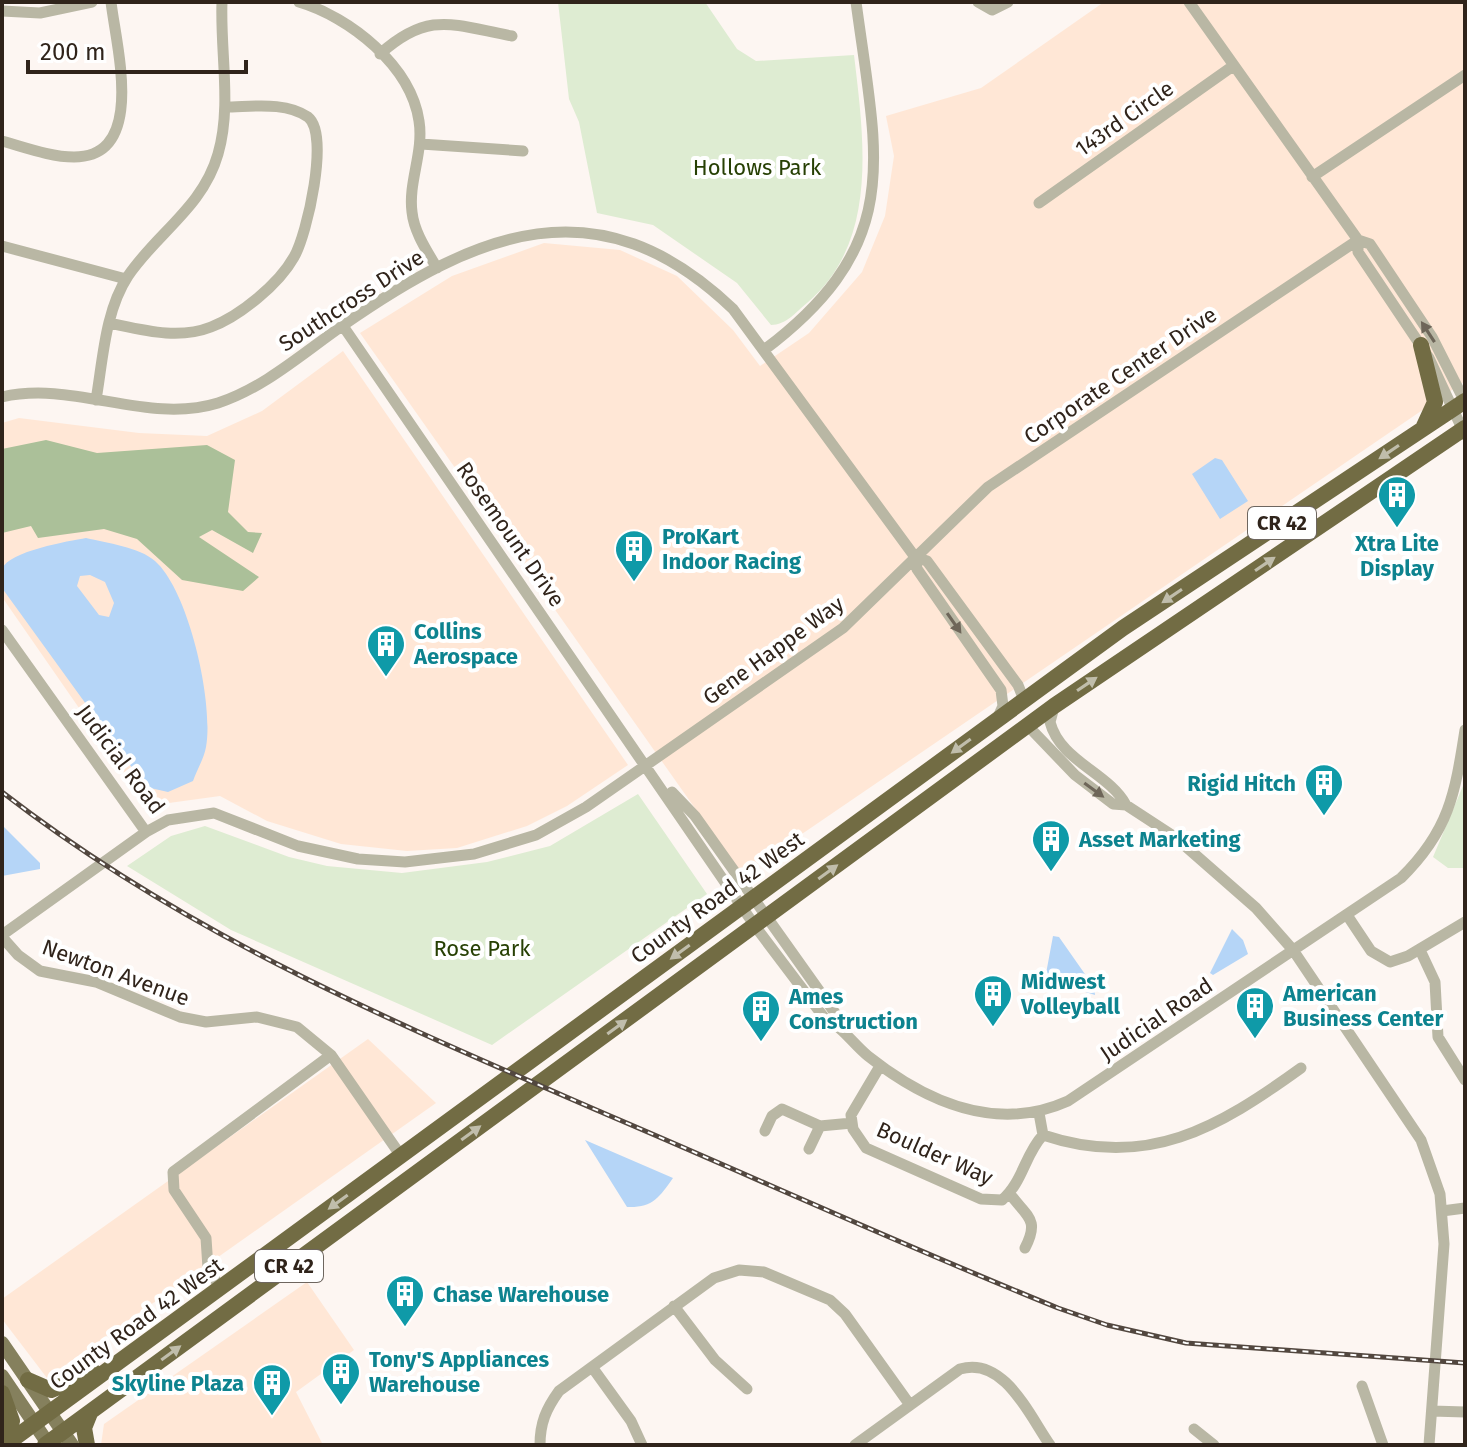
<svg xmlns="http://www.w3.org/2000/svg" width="1467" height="1447" font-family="'Fira Sans',sans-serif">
	<rect width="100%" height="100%" fill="#fdf6f2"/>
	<path fill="#ffe7d6" d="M1104 2H1465V381L742 875 360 333 452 276 544 243 620 250 677 276 733 330 760 366 809 333 862 272 885 216 894 156 886 116 981 88Z
		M343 351 628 765 567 806 527 826 457 848 407 851 341 844 267 821 220 796 147 806 2 597V423L19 418 139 433 207 436 262 411Z
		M368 1039 436 1103 47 1378 2 1319V1299Z
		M307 1282 354 1350 296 1392 323 1445H101L104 1424Z"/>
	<path fill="#deecd2" d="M558 2H705L737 49 756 61 854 55C864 139 879 242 807 303 796 312 786 325 771 325L737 283 653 225 597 213 579 122 569 99Z
		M1465 781V868H1448L1433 857Z
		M638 794 707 894 492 1045 231 930 127 866 171 836 205 826 289 857 327 866 402 873 487 862 550 846Z"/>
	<path fill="#abc099" d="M46 440 97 453 207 445 235 460 228 512 248 532 262 533 253 553 212 530 199 537 259 577 243 591 182 580 137 539 104 529 38 538 31 526 2 533V449Z"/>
	<path fill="#b5d5f7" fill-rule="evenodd" d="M1215 458 1222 460 1248 501 1220 519 1192 474Z
		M86 538C107 543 139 547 155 561 189 591 214 703 206 747 204 758 197 770 193 781L168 792 146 787 2 588C2 583 1 574 2 569 9 551 69 541 86 538ZM90 575 105 582 114 603 109 617 99 615 77 586 80 576Z
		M2 825 40 863V869L2 876Z
		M1232 929 1243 940 1248 954 1213 975 1210 973Z
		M1053 936 1059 937 1094 987 1095 995 1045 979Z
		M585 1140 673 1178C659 1198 652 1208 627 1207Z"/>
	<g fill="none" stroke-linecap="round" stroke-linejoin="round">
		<path stroke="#b9b7a4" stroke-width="11" d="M299 2C350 17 411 66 419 121 424 152 408 182 412 212 414 232 427 251 437 268
			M978 2 992 10 1008 2
			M1189 2 1358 240V252L1429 358 1465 435
			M2 11 40 13 92 2
			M380 54C429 10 453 25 512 36
			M2 141C24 147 51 157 74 157 147 157 116 46 111 2
			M421 144 523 151
			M1312 177 1465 75
			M1039 203 1233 66
			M1358 240 1370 244 1432 337 1465 402
			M2 246 126 279
			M109 323C143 330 178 340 211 327 240 316 279 284 294 257 307 235 330 134 308 117 285 101 251 107 225 107
			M343 326 755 926 826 1020C842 1026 854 1045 868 1056 926 1102 997 1133 1068 1101L1401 878C1449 831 1455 794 1465 730
			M764 350C906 243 877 159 856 2
			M2 397C74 380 147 425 218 403 264 388 303 353 342 326 477 232 598 180 733 309L915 557 917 569 1001 690 1003 706 997 719
			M96 400C103 359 105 311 128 276 157 233 203 207 218 154 232 106 220 52 222 2
			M915 557 927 561 1018 685 1024 700
			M2 630 146 832 168 820 214 813 298 846 358 859 405 862 474 854 536 835 586 807 843 628 988 487 1358 240
			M1054 707 1050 722C1060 761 1109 773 1126 805
			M1028 726 1075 775 1113 804 1126 805 1175 837 1256 908 1293 950 1421 1140 1440 1194 1444 1244 1429 1445
			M672 792 695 816 835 1013V1023
			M1347 915 1371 951 1390 962 1408 956 1465 922
			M2 935 146 832
			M2 937 18 955 40 971 96 982 180 1017 206 1022 257 1017 297 1027 331 1055 401 1156
			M1420 950 1435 982 1438 1037 1465 1080
			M880 1066 851 1115 853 1129 866 1148 981 1199 1002 1200C1023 1182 1025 1154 1043 1135
			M1039 1113 1043 1135C1147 1170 1218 1128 1301 1068
			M765 1131 772 1116 782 1109 820 1126 852 1123
			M809 1149 820 1126
			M1010 1194C1027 1217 1040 1219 1025 1248
			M1442 1211 1465 1208
			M220 1288 208 1268 206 1238 174 1190 173 1172 331 1055
			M674 1306 715 1360 747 1389
			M592 1367 631 1421 642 1445
			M1362 1386 1383 1445
			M1432 1411 1465 1412
			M1194 1429 1214 1445
			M540 1445C540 1423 546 1409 559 1391L714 1278 739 1270 764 1272 830 1300 845 1314 910 1405
			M855 1445 960 1369C1004 1356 1029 1415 1050 1445"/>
		<path stroke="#85805d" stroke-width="14" d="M2 1343 72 1445
			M2 1376 49 1445"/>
		<path stroke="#726c44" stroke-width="16" d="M1421 345 1435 402 1424 426
			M28 1380 51 1390 94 1372
			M2 1393 12 1421 3 1444
			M5 1445 1123 628 1465 401
			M45 1445 1054 706 1465 428
			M87 1445 84 1428 90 1413"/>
		<defs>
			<path id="rail" d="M2 792C191 938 392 1021 608 1115 758 1179 907 1247 1058 1308L1107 1325 1186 1343 1465 1363"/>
		</defs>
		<use href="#rail" stroke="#52473f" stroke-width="5"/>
		<use href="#rail" stroke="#fff" stroke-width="2" stroke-dasharray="6" stroke-linecap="butt"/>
	</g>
	<defs><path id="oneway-solid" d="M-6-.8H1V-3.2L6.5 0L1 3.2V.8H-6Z" transform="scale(2)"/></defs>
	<g fill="#6e6659">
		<use href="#oneway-solid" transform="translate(1428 332) rotate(-123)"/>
		<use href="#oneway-solid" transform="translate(954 623) rotate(55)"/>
		<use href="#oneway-solid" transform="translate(1094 790) rotate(36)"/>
	</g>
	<g fill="#c0bdab">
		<use href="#oneway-solid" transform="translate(1389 452) rotate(146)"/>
		<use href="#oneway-solid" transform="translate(1265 564) rotate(-34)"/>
		<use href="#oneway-solid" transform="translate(1172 596) rotate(146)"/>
		<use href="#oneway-solid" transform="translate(1087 684) rotate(-34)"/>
		<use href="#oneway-solid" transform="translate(961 746) rotate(144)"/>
		<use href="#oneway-solid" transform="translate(828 872) rotate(-36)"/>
		<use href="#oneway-solid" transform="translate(680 952) rotate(144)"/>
		<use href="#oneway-solid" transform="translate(617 1027) rotate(-36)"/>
		<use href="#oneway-solid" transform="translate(471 1133) rotate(-36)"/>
		<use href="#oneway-solid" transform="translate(338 1202) rotate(144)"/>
		<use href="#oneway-solid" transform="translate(171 1353) rotate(-36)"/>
	</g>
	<defs>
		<symbol id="building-pin" viewBox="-11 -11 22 30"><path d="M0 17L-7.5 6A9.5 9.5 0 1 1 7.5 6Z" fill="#0f9aa8" stroke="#fff"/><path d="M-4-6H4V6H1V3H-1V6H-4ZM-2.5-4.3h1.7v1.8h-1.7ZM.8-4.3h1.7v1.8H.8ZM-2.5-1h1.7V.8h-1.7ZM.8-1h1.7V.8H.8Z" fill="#fff"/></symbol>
	</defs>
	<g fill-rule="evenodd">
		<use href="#building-pin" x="1375" y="473" width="44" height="60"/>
		<use href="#building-pin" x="612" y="527" width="44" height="60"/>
		<use href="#building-pin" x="364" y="622" width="44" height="60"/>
		<use href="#building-pin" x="1302" y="761" width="44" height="60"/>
		<use href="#building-pin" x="1029" y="817" width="44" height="60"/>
		<use href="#building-pin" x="971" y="972" width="44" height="60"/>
		<use href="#building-pin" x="1233" y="984" width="44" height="60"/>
		<use href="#building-pin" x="739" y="987" width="44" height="60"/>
		<use href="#building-pin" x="383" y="1272" width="44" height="60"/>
		<use href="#building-pin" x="319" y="1350" width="44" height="60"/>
		<use href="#building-pin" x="250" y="1361" width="44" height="60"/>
	</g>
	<g text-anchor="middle" stroke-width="8" stroke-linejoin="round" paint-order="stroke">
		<g fill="#fff" stroke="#6e665f" stroke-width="2">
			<rect x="1248" y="507" width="68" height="32" rx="6"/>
			<rect x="255" y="1250" width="68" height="32" rx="6"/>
		</g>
		<g font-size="20" font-weight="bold" fill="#30241b">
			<text x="1282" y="530">CR 42</text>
			<text x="289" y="1273">CR 42</text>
		</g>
		<g font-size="22" fill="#30241b" stroke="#fff">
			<text transform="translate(1124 118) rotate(-35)" y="8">143rd Circle</text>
			<text transform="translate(351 300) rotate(-33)" y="8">Southcross Drive</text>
			<text transform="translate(1120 375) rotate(-34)" y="8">Corporate Center Drive</text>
			<text transform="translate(511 534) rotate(55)" y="8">Rosemount Drive</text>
			<text transform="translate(773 650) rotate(-36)" y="8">Gene Happe Way</text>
			<text transform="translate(121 759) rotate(53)" y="8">Judicial Road</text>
			<text transform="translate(717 897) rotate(-36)" y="8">County Road 42 West</text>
			<text transform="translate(116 972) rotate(20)" y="8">Newton Avenue</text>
			<text transform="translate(1156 1019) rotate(-34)" y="8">Judicial Road</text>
			<text transform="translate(935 1153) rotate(24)" y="8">Boulder Way</text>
			<text transform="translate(136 1323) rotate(-36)" y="8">County Road 42 West</text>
		</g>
		<g font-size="22" fill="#274004" stroke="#fff">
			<text x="757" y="175">Hollows Park</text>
			<text x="482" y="956">Rose Park</text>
		</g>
		<g font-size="22" font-weight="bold" fill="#0d838f" stroke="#fff" text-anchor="start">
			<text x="662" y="544">ProKart<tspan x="662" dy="25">Indoor Racing</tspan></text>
			<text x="1397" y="551" text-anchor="middle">Xtra Lite<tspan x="1397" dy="25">Display</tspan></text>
			<text x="414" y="639">Collins<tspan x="414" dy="25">Aerospace</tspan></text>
			<text x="1296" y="791" text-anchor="end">Rigid Hitch</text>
			<text x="1079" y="847">Asset Marketing</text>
			<text x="1021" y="989">Midwest<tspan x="1021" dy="25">Volleyball</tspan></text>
			<text x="1283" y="1001">American<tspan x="1283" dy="25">Business Center</tspan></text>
			<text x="789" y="1004">Ames<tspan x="789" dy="25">Construction</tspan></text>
			<text x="433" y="1302">Chase Warehouse</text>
			<text x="369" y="1367">Tony'S Appliances<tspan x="369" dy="25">Warehouse</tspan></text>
			<text x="244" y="1391" text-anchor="end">Skyline Plaza</text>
		</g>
	</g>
	<rect width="1467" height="1447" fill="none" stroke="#30241b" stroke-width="8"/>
	<path d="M28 60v12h218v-12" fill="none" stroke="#30241b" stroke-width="4"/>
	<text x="40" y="60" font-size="24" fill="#30241b" stroke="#ffffff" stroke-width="6" paint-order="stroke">200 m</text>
</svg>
